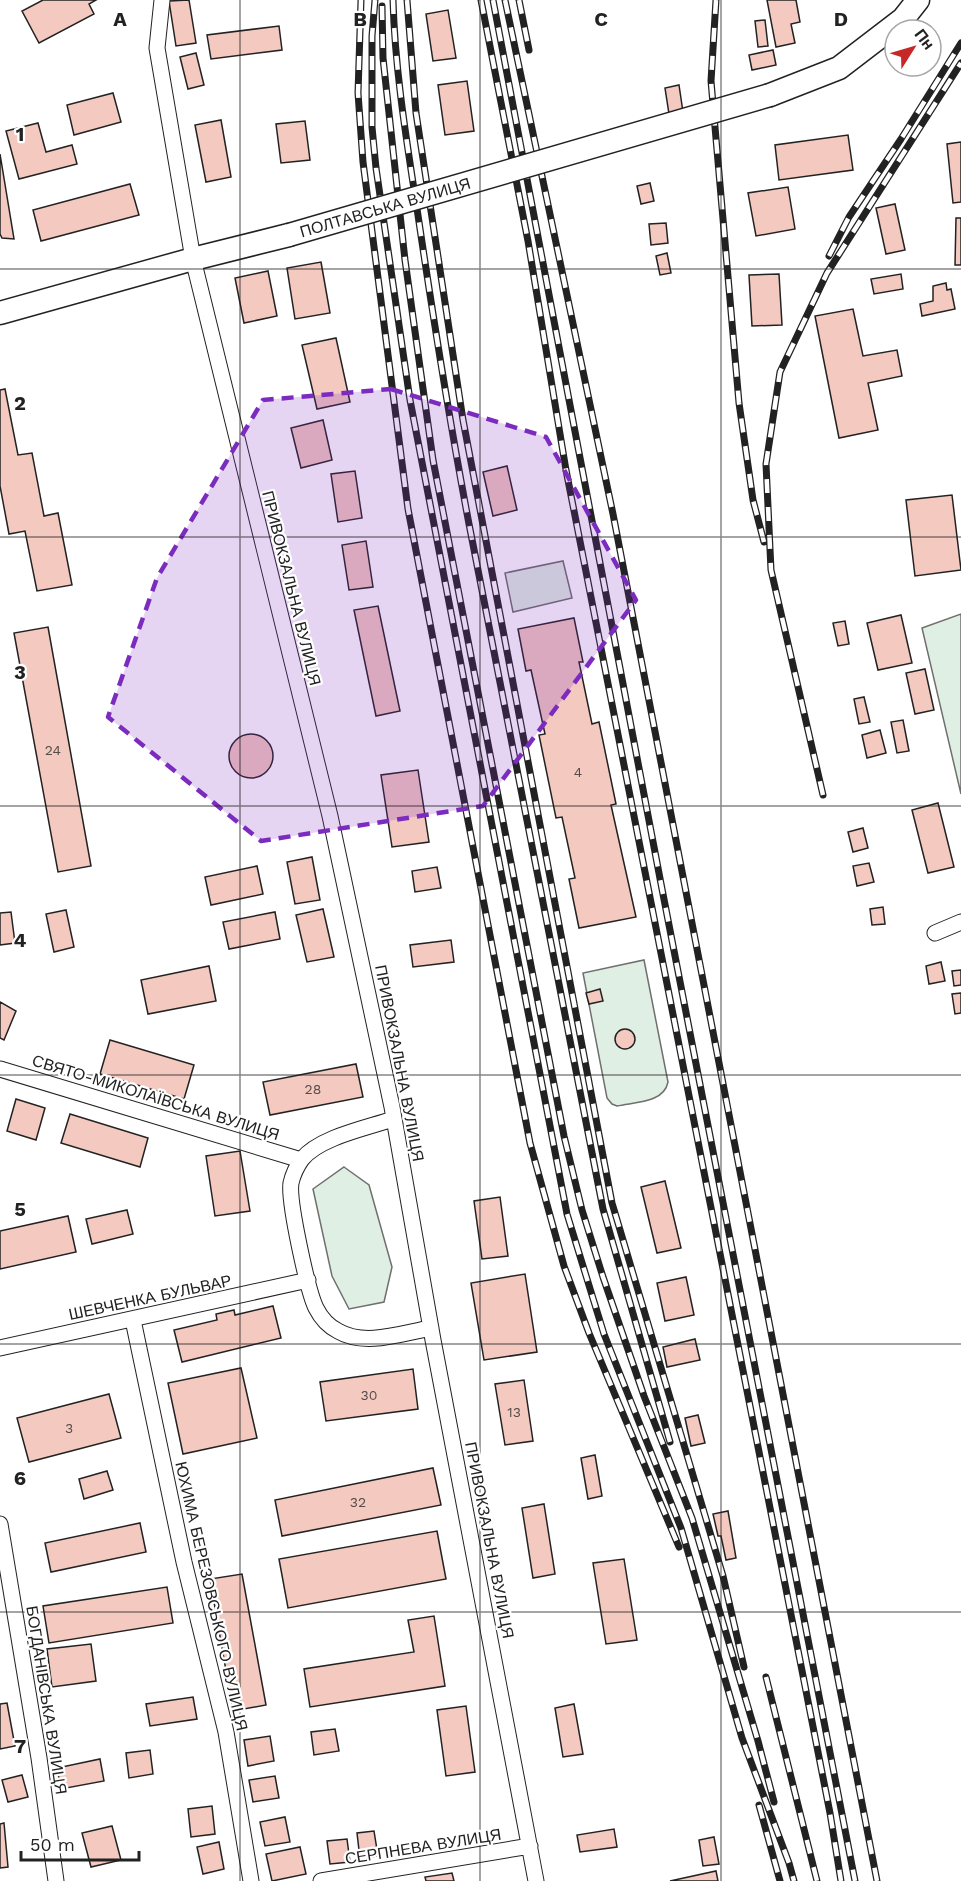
<svg xmlns="http://www.w3.org/2000/svg" width="961" height="1881" font-family="'Work Sans',sans-serif">
	<rect width="100%" height="100%" fill="#fff"/>
	<path fill="#e0efe3" stroke="#6f6f6f" stroke-width="1.5" d="M563 561 572 598 513 612 505 573Z
		M961 614V794L922 628Z
		M644 960 668 1082C664 1103 635 1102 617 1106L612 1104 607 1098 583 973Z
		M344 1167 369 1185 392 1267 384 1302 349 1309 332 1276 313 1189Z"/>
	<path fill="#f3c9c0" stroke="#222" stroke-width="1.5" d="M43 0H96L89 4 94 14 39 43 22 11Z
		M189 0 196 43 176 46 169 1Z
		M767 0H796L800 22 791 24 795 43 776 47Z
		M448 10 456 58 433 61 426 14Z
		M765 20 768 46 758 47 755 21Z
		M279 26 282 50 211 59 207 35Z
		M773 50 776 65 752 70 749 55Z
		M196 53 204 85 188 89 180 57Z
		M467 81 474 131 445 135 438 85Z
		M679 85 683 112 669 114 665 88Z
		M113 93 121 122 74 135 67 105Z
		M221 120 231 177 206 182 195 125Z
		M305 121 310 160 281 163 276 124Z
		M38 123 46 152 72 145 77 164 19 179 6 131Z
		M848 135 853 170 779 180 775 145Z
		M961 142V202L953 203 947 144Z
		M0 154 14 239 2 238 0 234Z
		M650 183 654 201 641 204 637 186Z
		M130 184 139 215 41 241 33 210Z
		M788 187 795 229 756 236 748 193Z
		M895 204 905 250 886 254 876 208Z
		M956 218H961V265H955Z
		M666 223 668 243 651 245 649 224Z
		M667 253 671 273 660 275 656 256Z
		M321 262 330 313 295 319 287 268Z
		M268 271 277 316 244 323 235 278Z
		M779 274 782 325 752 326 749 275Z
		M901 274 903 289 874 294 871 279Z
		M946 283 947 290 951 289 955 309 922 316 920 304 933 301V286Z
		M853 309 863 356 897 350 902 376 868 383 878 430 839 438 815 316Z
		M336 338 350 402 317 409 302 345Z
		M5 389 18 455 32 453 44 516 58 513 72 585 37 591 25 531 9 534 0 486V390Z
		M323 420 332 460 301 468 291 428Z
		M507 466 517 510 493 516 483 472Z
		M355 471 362 518 338 522 331 474Z
		M952 495 961 570 915 576 906 500Z
		M366 541 373 587 349 590 342 545Z
		M378 606 400 711 376 716 354 610Z
		M901 615 912 663 878 670 867 623Z
		M574 618 583 662H579L592 724 599 722 616 804 611 805 636 917 579 928 569 879 575 878 562 817 556 818 539 735 545 734 531 670 526 671 518 629Z
		M845 621 849 644 838 646 833 623Z
		M48 627 91 866 58 872 14 633Z
		M925 669 934 710 915 714 906 673Z
		M864 697 870 722 859 724 854 699Z
		M903 720 909 751 897 753 891 722Z
		M880 730 886 753 867 758 862 735Z
		M229 756a22 22 0 1 1 44 0a22 22 0 1 1-44 0Z
		M418 770 429 842 392 847 381 775Z
		M938 803 954 867 928 873 912 810Z
		M863 828 868 848 853 852 848 832Z
		M312 857 320 900 295 904 287 862Z
		M869 863 874 882 857 886 853 866Z
		M257 866 263 894 211 905 205 877Z
		M437 867 441 888 415 892 412 871Z
		M883 907 885 924 872 925 870 909Z
		M323 909 334 957 307 962 296 915Z
		M66 910 74 947 54 952 46 914Z
		M11 912 15 943 0 945V913Z
		M275 912 280 939 229 949 223 922Z
		M451 940 454 962 413 967 410 945Z
		M941 962 945 981 929 984 926 966Z
		M209 966 216 1001 148 1014 141 980Z
		M961 970V985L954 986 952 971Z
		M600 989 603 1001 589 1004 586 993Z
		M961 993V1013L955 1014 952 994Z
		M0 1002 16 1011 4 1040 0 1038Z
		M615 1039a10 10 0 1 1 20 0a10 10 0 1 1-20 0Z
		M110 1040 194 1065 184 1099 100 1074Z
		M356 1064 363 1097 270 1115 263 1082Z
		M16 1099 45 1108 36 1140 7 1131Z
		M70 1114 148 1138 140 1167 61 1143Z
		M240 1151 250 1211 215 1216 206 1156Z
		M665 1181 681 1248 657 1253 641 1187Z
		M500 1197 508 1256 482 1259 474 1201Z
		M127 1210 133 1234 92 1244 86 1219Z
		M68 1216 76 1252 0 1269V1231Z
		M525 1274 537 1352 484 1360 471 1283Z
		M686 1277 694 1315 665 1321 657 1283Z
		M273 1306 281 1338 182 1362 174 1330 217 1320 216 1314 234 1310 235 1315Z
		M695 1339 700 1360 667 1367 663 1347Z
		M241 1368 257 1438 183 1454 168 1383Z
		M413 1369 418 1409 326 1421 320 1382Z
		M524 1380 533 1441 505 1445 495 1384Z
		M109 1394 121 1438 29 1462 17 1418Z
		M698 1415 705 1443 691 1446 685 1418Z
		M595 1455 602 1496 588 1499 581 1458Z
		M433 1468 441 1505 282 1536 275 1500Z
		M107 1471 113 1490 84 1499 79 1479Z
		M544 1504 555 1574 533 1578 522 1508Z
		M728 1511 736 1558 726 1560 721 1536H718L713 1514Z
		M140 1523 146 1552 51 1572 45 1543Z
		M437 1531 446 1579 288 1608 279 1559Z
		M624 1559 637 1640 606 1644 593 1563Z
		M242 1574 266 1705 233 1711 210 1579Z
		M167 1587 173 1623 49 1643 43 1606Z
		M434 1616 445 1686 310 1707 304 1669 414 1652 408 1620Z
		M91 1644 96 1681 52 1687 47 1649Z
		M193 1697 197 1719 150 1726 146 1704Z
		M7 1703 15 1746 0 1749V1704Z
		M574 1704 583 1754 563 1757 555 1708Z
		M466 1706 475 1772 446 1776 437 1710Z
		M335 1729 339 1751 314 1755 311 1732Z
		M270 1736 274 1761 248 1766 244 1740Z
		M150 1750 153 1774 129 1778 126 1753Z
		M100 1759 104 1781 61 1789 57 1768Z
		M22 1775 28 1797 8 1802 2 1780Z
		M275 1776 279 1798 253 1802 249 1780Z
		M212 1806 215 1834 191 1837 188 1809Z
		M285 1817 290 1842 265 1846 260 1822Z
		M4 1823 8 1867 0 1868V1824Z
		M112 1826 121 1860 91 1867 82 1833Z
		M614 1829 617 1847 580 1852 577 1835Z
		M374 1831 378 1856 360 1859 357 1833Z
		M714 1837 719 1864 703 1866 699 1840Z
		M347 1839 350 1862 330 1864 327 1841Z
		M219 1842 224 1869 203 1874 197 1847Z
		M300 1847 306 1874 272 1881 266 1854Z
		M716 1871 718 1881H670Z
		M452 1873 454 1881H426L425 1877Z"/>
	<g fill="none" stroke-linecap="round" stroke-linejoin="round">
		<defs>
			<path id="street" d="M162 0 157 48 193 259 330 816 392 1107 433 1340 536 1881
				M935 933 961 922
				M0 1069 301 1160
				M393 1119C367 1128 320 1137 302 1159 297 1166 293 1174 291 1183 288 1201 308 1292 316 1308 321 1318 328 1326 338 1331 365 1347 402 1333 431 1328
				M133 1320 184 1562 226 1732 251 1881
				M0 1348 308 1280
				M0 1524 39 1758 56 1881
				M321 1881 530 1846"/>
			<path id="primary" d="M770 95 839 68 903 19 918 0
				M0 313 193 259 289 235"/>
		</defs>
		<use href="#street" stroke="#222" stroke-width="17"/>
		<use href="#primary" stroke="#222" stroke-width="25"/>
		<use href="#street" stroke="#fff" stroke-width="15"/>
		<use href="#primary" stroke="#fff" stroke-width="22"/>
		<defs>
			<path id="rail" d="M361 0 358 93 363 162 408 509 530 1143 564 1266 589 1333 679 1547
				M375 0 372 36V127L376 168 410 400 567 1214 604 1334 681 1528 742 1738 789 1863 794 1881
				M393 0C395 74 408 149 419 222 434 323 450 424 469 524L603 1209 670 1442
				M407 0 416 113 463 420 612 1203 723 1576 744 1667
				M481 0 528 241 566 470 830 1813 841 1881
				M493 0 662 889 855 1881
				M505 0 613 514 877 1881
				M519 0 529 50
				M716 0 711 81 739 403 753 500 764 542
				M382 6 383 58 405 260 433 460 564 1136 582 1210 603 1277 644 1396 692 1518 758 1741 774 1802
				M829 256 849 217 901 139 961 43
				M823 795 771 570 766 464 780 372 827 273 961 63
				M766 1677 817 1881
				M759 1805 780 1881"/>
		</defs>
		<use href="#rail" stroke="#222" stroke-width="7"/>
		<use href="#rail" stroke="#fff" stroke-width="4.5" stroke-dasharray="14" stroke-linecap="butt"/>
		<defs>
			<g id="primary-bridge">
				<path id="s1" d="M289 235 770 95"/>
			</g>
		</defs>
		<use href="#primary-bridge" stroke="#222" stroke-width="25" stroke-linecap="butt"/>
		<use href="#primary-bridge" stroke="#fff" stroke-width="22"/>
	</g>
	<path fill="#7b2cbf" fill-opacity="0.2" stroke="#7b2cbf" stroke-width="4.5" stroke-dasharray="12 8" stroke-linejoin="round" d="M391 389 546 437 636 600 483 806 261 841 108 717 157 578 263 400Z"/>
	<path fill="none" stroke="#222" stroke-width="1.5" stroke-opacity="0.55" d="M240 0V1881M480 0V1881M721 0V1881M0 269H961M0 537H961M0 806H961M0 1075H961M0 1344H961M0 1612H961"/>
	<g text-anchor="middle" stroke-width="4.5" stroke-linejoin="round" paint-order="stroke">
		<g font-size="14" fill="#564c4a">
			<text x="53" y="755">24</text>
			<text x="578" y="777">4</text>
			<text x="313" y="1094">28</text>
			<text x="369" y="1400">30</text>
			<text x="514" y="1417">13</text>
			<text x="69" y="1433">3</text>
			<text x="358" y="1507">32</text>
		</g>
		<g font-size="16" fill="#222" stroke="#fff">
			<text dy="6" stroke="none"><textPath href="#s1" startOffset="100">ПОЛТАВСЬКА ВУЛИЦЯ</textPath></text>
			<text transform="translate(292 588) rotate(76)" y="6">ПРИВОКЗАЛЬНА ВУЛИЦЯ</text>
			<text transform="translate(400 1063) rotate(79)" y="6">ПРИВОКЗАЛЬНА ВУЛИЦЯ</text>
			<text transform="translate(156 1097) rotate(17)" y="6">СВЯТО-МИКОЛАЇВСЬКА ВУЛИЦЯ</text>
			<text transform="translate(150 1297) rotate(-12)" y="6">ШЕВЧЕНКА БУЛЬВАР</text>
			<text transform="translate(490 1540) rotate(79)" y="6">ПРИВОКЗАЛЬНА ВУЛИЦЯ</text>
			<text transform="translate(212 1596) rotate(77)" y="6">ЮХИМА БЕРЕЗОВСЬКОГО ВУЛИЦЯ</text>
			<text transform="translate(47 1700) rotate(81)" y="6">БОГДАНІВСЬКА ВУЛИЦЯ</text>
			<text transform="translate(423 1846) rotate(-9)" y="6">СЕРПНЕВА ВУЛИЦЯ</text>
		</g>
	</g>
	<g font-size="20" text-anchor="middle" font-weight="bold" fill="#222" stroke="#fff" stroke-width="4.5" stroke-linejoin="round" paint-order="stroke">
		<text x="120" y="26">A</text>
		<text x="360" y="26">B</text>
		<text x="601" y="26">C</text>
		<text x="841" y="26">D</text>
		<text x="20" y="141">1</text>
		<text x="20" y="410">2</text>
		<text x="20" y="679">3</text>
		<text x="20" y="947">4</text>
		<text x="20" y="1216">5</text>
		<text x="20" y="1485">6</text>
		<text x="20" y="1753">7</text>
	</g>
	<g transform="translate(913 48) rotate(53)"><circle r="28" fill="#ffffff" stroke="#a7a7a7" stroke-width="1.5"/>
	<path d="M0-4.5L10 22L0 15L-10 22Z" fill="#c62828"/>
	<text y="-9" font-size="16" font-weight="bold" text-anchor="middle" fill="#222222">Пн</text>
	</g>
	<path d="M21 1851v9h118v-9" fill="none" stroke="#222222" stroke-width="3"/>
	<text x="30" y="1851" font-size="18" fill="#222222" stroke="#ffffff" stroke-width="4.5" paint-order="stroke">50 m</text>
</svg>
